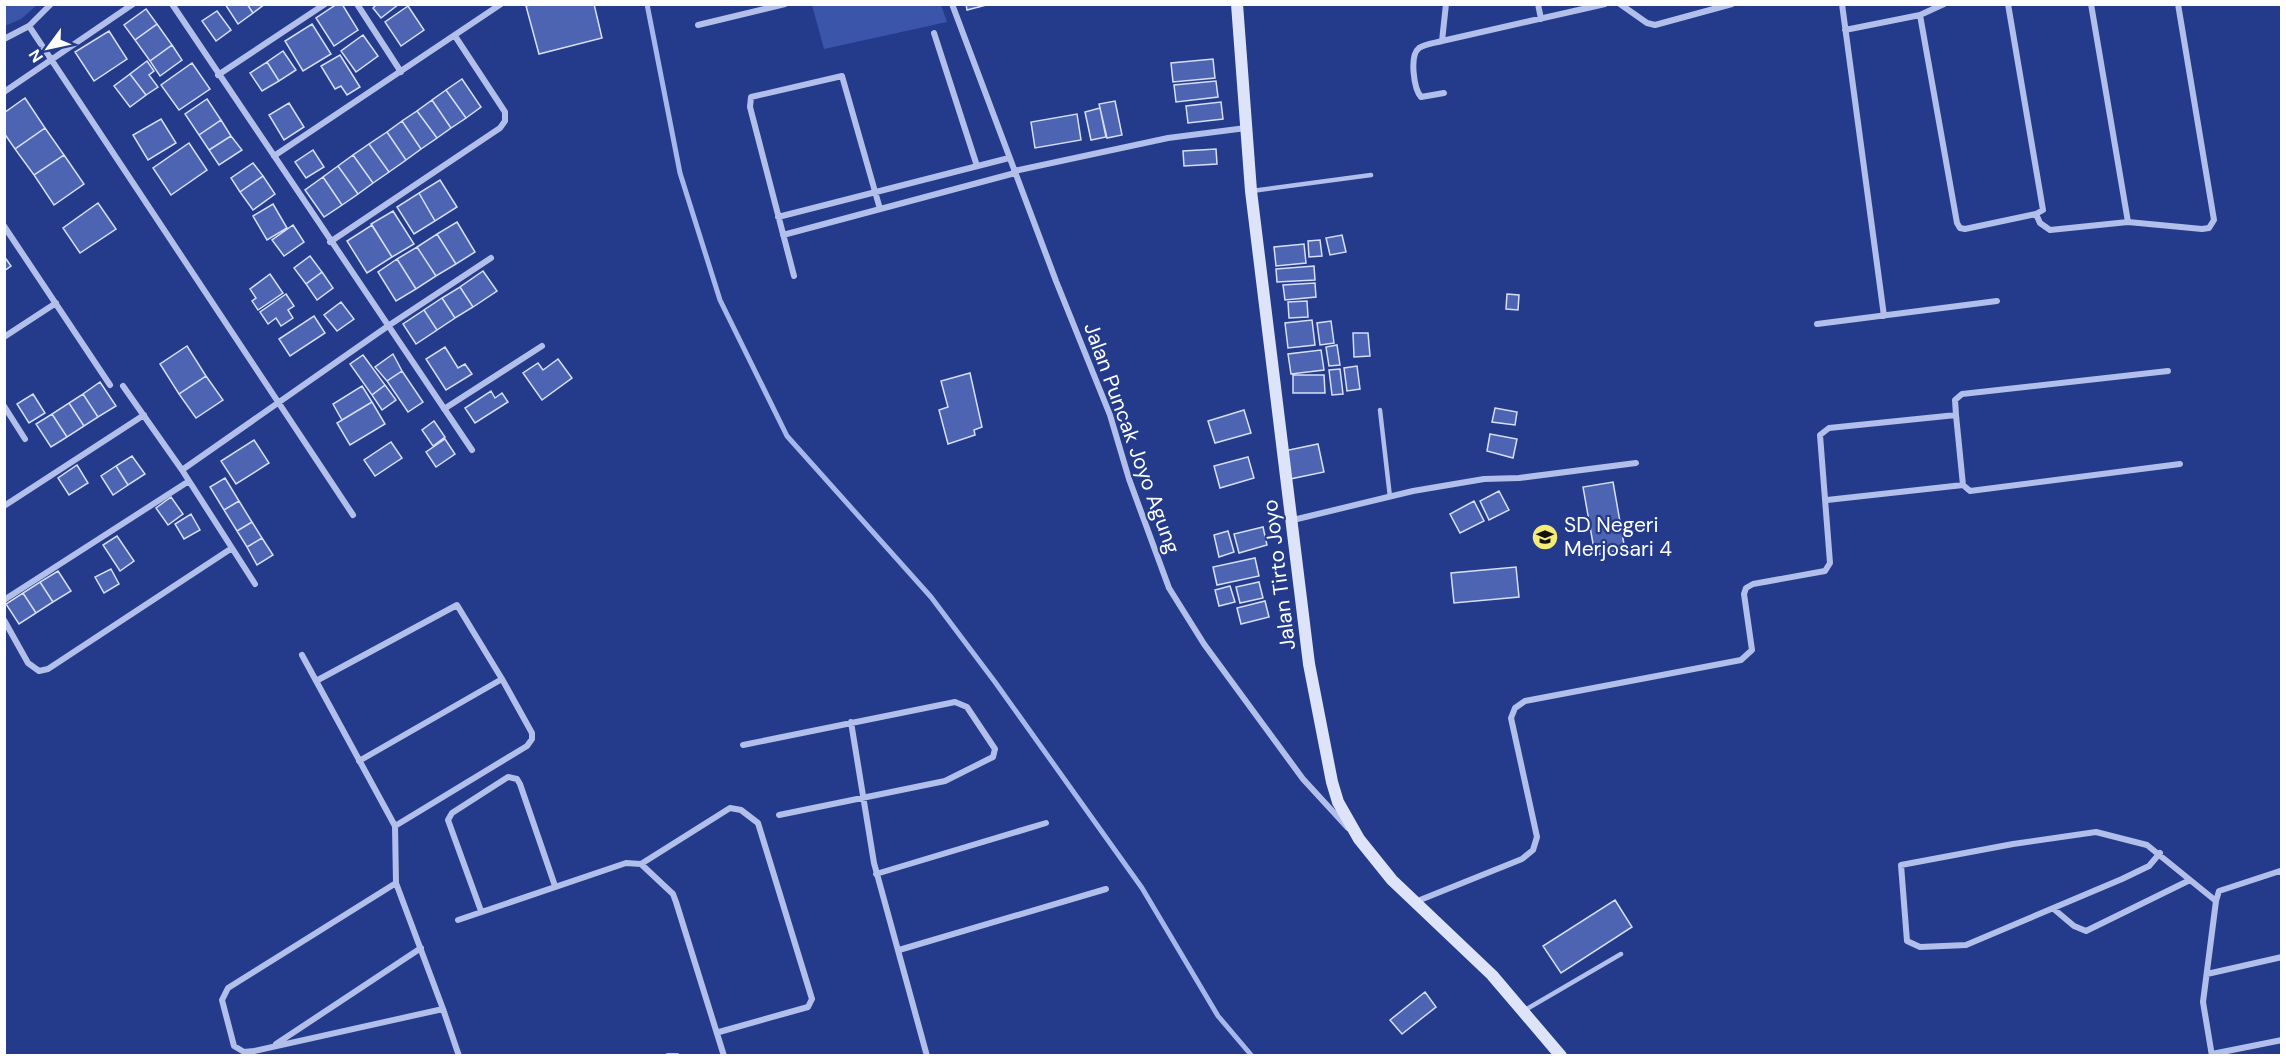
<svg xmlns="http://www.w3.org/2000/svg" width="2286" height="1060" font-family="'DM Sans',sans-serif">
	<rect width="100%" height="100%" fill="#243b8b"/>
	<path fill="#3b55aa" d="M4 5 5 4 37 5 21 19 5 26Z
		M812 5H941L947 22 824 49Z"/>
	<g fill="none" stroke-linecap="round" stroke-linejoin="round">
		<path stroke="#a6b7eb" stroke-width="5" d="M647 4 680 173 720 300 787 436 931 597 995 682 1142 888 1218 1016 1252 1056"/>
	</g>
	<path fill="#4c64b2" stroke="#d6def8" stroke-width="1.5" d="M225 4H247L253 13 238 24Z
		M247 4H265L253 13Z
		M337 4H342L358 30 334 46 316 18Z
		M377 4H399L381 18 373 8Z
		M534 4H594L602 38 539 54 526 6Z
		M966 4H990L967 10Z
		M408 6 424 30 401 46 385 22Z
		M146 9 157 24 135 40 124 25Z
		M217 11 231 30 216 41 202 21Z
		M157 24 172 45 150 61 135 40Z
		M312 24 331 54 303 71 285 41Z
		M109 31 127 59 94 81 75 52Z
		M363 35 378 56 356 72 341 51Z
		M172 45 182 60 160 76 150 61Z
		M283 51 296 70 279 81 267 62Z
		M340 55 360 87 347 95 341 86 335 89 321 66Z
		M1213 59 1215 78 1173 82 1171 63Z
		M147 61 154 71 149 75 158 87 146 95 130 74Z
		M267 62 279 81 262 91 250 73Z
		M192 63 210 89 179 110 161 85Z
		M130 74 146 95 130 107 114 86Z
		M462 79 481 107 466 118 446 90Z
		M1216 81 1218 97 1176 102 1174 85Z
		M446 90 466 118 451 128 432 100Z
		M25 98 45 128 15 149 4 133V113Z
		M207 99 221 120 199 135 185 114Z
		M432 100 451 128 437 138 417 111Z
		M1115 101 1122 135 1107 138 1099 104Z
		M1221 102 1223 119 1188 123 1186 106Z
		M289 103 304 127 284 140 269 115Z
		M1100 108 1106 137 1091 140 1085 112Z
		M417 111 437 138 421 149 402 121Z
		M1077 114 1081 140 1035 148 1031 122Z
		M161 119 176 143 148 160 133 135Z
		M221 120 231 136 209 150 199 135Z
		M402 121 421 149 406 160 387 132Z
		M45 128 64 155 34 175 15 149Z
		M387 132 406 160 389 172 369 144Z
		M231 136 242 150 219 165 209 150Z
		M189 143 207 170 171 195 153 168Z
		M369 144 389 172 373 183 353 155Z
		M1216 149 1217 164 1184 166 1183 151Z
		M313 150 324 167 306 178 295 162Z
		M64 155 84 184 54 205 34 175Z
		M353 155 373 183 358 194 338 166Z
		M253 163 263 176 240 192 231 178Z
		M338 166 358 194 342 205 323 177Z
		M263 176 275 194 253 210 240 192Z
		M323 177 342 205 324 217 305 190Z
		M440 180 457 207 435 221 419 193Z
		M419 193 435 221 414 234 397 207Z
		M98 203 116 229 80 253 63 228Z
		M273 204 287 228 267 240 253 216Z
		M393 211 414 244 392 257 371 224Z
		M457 222 475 252 456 264 437 234Z
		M293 225 304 242 284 256 272 240Z
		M372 225 392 257 367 273 347 241Z
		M437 234 456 264 436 276 417 247Z
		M1342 235 1346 252 1330 255 1326 238Z
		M1320 240 1322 256 1309 257 1308 241Z
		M1304 244 1306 263 1276 266 1274 247Z
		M417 247 436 276 416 289 397 259Z
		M4 256 11 266 4 271Z
		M310 256 322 272 306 284 294 268Z
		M397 259 416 289 396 301 378 272Z
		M1314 266 1315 280 1277 282 1276 269Z
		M483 271 497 291 473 307 460 287Z
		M322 272 333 288 317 300 306 284Z
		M270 274 283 293 258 310 252 301 256 298 250 289Z
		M1315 283 1316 297 1285 300 1283 285Z
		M460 287 473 307 455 318 442 298Z
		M286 294 294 306 288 310 293 318 281 326 276 318 268 324 260 312Z
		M1507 294 1519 295 1518 310 1506 309Z
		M442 298 455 318 437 330 424 310Z
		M1307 301 1308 317 1289 318 1288 302Z
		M341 302 354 319 337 331 324 315Z
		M424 310 437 330 416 344 403 324Z
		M314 316 325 333 290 356 279 339Z
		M1312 320 1315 345 1288 348 1285 323Z
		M1331 321 1334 343 1320 345 1317 323Z
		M1353 333H1368L1370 356 1354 357Z
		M1337 345 1340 365 1329 366 1326 347Z
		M187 346 206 376 179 394 160 364Z
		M445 347 458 368 465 364 472 374 446 390 426 359Z
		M1321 350 1324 370 1291 374 1288 354Z
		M393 354 402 371 387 381 375 367Z
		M363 355 385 385 372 395 350 364Z
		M558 359 572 378 542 400 523 373 538 363 543 370Z
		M1357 366 1360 389 1347 391 1344 368Z
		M1340 369 1343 394 1332 395 1329 370Z
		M402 371 423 402 408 412 387 381Z
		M970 373 982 427 974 430 975 435 948 444 939 410 948 407 941 381Z
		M1293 375H1324L1325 393H1293Z
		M206 376 223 400 196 418 179 394Z
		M100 382 116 406 98 417 83 394Z
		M385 385 396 400 382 410 372 395Z
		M362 386 372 402 342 420 333 404Z
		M491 391 495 398 502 393 508 402 475 423 465 408Z
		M33 394 45 413 29 423 17 404Z
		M83 394 98 417 84 426 69 403Z
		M372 402 385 424 350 445 337 423Z
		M69 403 84 426 67 437 52 414Z
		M1495 408 1517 412 1515 425 1492 422Z
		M1244 410 1251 433 1215 443 1208 421Z
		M52 414 67 437 51 447 36 424Z
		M434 421 445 437 433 446 422 430Z
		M1490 434 1517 439 1513 458 1487 451Z
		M445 439 455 454 436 467 426 452Z
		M254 440 269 463 236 484 221 461Z
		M391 442 402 458 375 476 364 460Z
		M1318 444 1324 472 1290 479 1284 451Z
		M132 456 145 474 128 485 116 466Z
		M1248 457 1254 478 1220 488 1214 466Z
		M77 465 88 483 69 495 58 478Z
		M116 466 128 485 113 495 101 476Z
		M225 478 239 501 224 510 210 487Z
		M1613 482 1625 550 1595 555 1583 487Z
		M1499 491 1509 510 1489 520 1480 501Z
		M171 497 183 514 168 525 156 508Z
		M239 501 252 522 237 531 224 510Z
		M1474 501 1484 521 1460 533 1450 514Z
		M191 514 200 530 184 539 175 524Z
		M252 522 262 538 247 547 237 531Z
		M1263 527 1267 545 1239 553 1234 534Z
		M1228 531 1234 552 1219 557 1214 535Z
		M117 536 134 561 120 571 103 545Z
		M262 538 273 555 257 565 247 547Z
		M1255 558 1259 576 1217 585 1213 567Z
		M1516 567 1519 597 1454 603 1451 573Z
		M111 569 119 584 104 593 95 577Z
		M58 571 71 591 53 602 40 582Z
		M40 582 53 602 36 613 23 593Z
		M1259 582 1263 598 1240 603 1236 587Z
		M1230 586 1235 602 1219 606 1215 590Z
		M23 593 36 613 19 624 6 604Z
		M1265 601 1269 617 1241 624 1237 608Z
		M1615 900 1632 927 1561 973 1543 946Z
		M1425 992 1436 1007 1402 1034 1390 1020Z"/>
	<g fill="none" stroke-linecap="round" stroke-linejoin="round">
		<path stroke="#b2bfea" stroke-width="4.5" d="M1252 191 1371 175
			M1380 410 1390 497
			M1525 1010 1621 954"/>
		<path stroke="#b2bfea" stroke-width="6" d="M172 4 472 450
			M357 4 401 72
			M952 4 1056 281 1110 415 1129 479 1169 588 1204 644 1303 779 1348 828
			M1446 4 1442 41 1605 4
			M1538 4 1541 19
			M1620 4 1647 23 1655 25 1732 4
			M1842 4 1884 316
			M2091 4 2128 222
			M1920 15 1957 223 1960 228 1965 229 2036 214 2043 210 2008 4
			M698 25 785 4
			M29 26 353 515
			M1845 30 1920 15 1944 4
			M934 33 977 166
			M4 39 29 26 51 4
			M1442 41C1435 43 1425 44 1419 48 1409 56 1414 89 1421 97L1444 93
			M218 75 325 4
			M4 92 133 4
			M274 156 501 4
			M1014 171 1168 138 1246 128
			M2036 214 2040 223 2050 230 2128 222 2202 229 2209 228 2214 220 2178 4
			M778 217 1009 158
			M4 226 110 385
			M783 235 1015 173
			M330 242 500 128 505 121V112L455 36
			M794 276 750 107 751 97 842 76 880 209
			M1817 324 1997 301
			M4 337 56 303
			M4 406 25 439
			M444 409 542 346
			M1956 415 1963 485
			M182 470 388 326 491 258
			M1827 500 1963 485 1970 491 2180 464
			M4 506 144 415
			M1293 520 1413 491 1484 479 1519 478 1636 463
			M232 548 255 584
			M4 600 189 481
			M4 620 28 663 39 671 48 669 232 548 182 470 123 386
			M302 655 395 826
			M316 681 457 605 502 679
			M851 722 874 863 927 1056
			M743 745 955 702 967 707 995 749 993 757 945 781 779 815
			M359 761 502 679 532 733V739L527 746 395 826 396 883 443 1009
			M2160 853 2149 866 2122 879 1966 945 1920 947 1907 941 1901 865 2013 844 2096 832 2147 845 2216 901 2203 1002 2212 1056
			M641 864 673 894 676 902 724 1056
			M876 874 1046 823
			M396 883 228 988 222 1000 234 1046 244 1052 254 1051 443 1009 459 1056
			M2216 901 2219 891 2280 871 2282 873
			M1415 902 1522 859 1533 850 1537 837 1511 718 1515 708 1525 701 1741 660 1752 650 1744 594 1746 588 1753 584 1825 571 1830 563 1820 435 1829 428 1956 415 1955 400 1962 394 2168 371
			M2055 910 2074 926 2086 931 2190 880
			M481 911 448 820 452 813 508 777 517 779 520 784 555 886
			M458 920 626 863 641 864 730 808 741 810 758 823 812 999 808 1007 719 1032
			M899 950 1106 889
			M2207 974 2282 957
			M276 1044 421 948
			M2212 1054 2282 1040
			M668 1056H677"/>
		<path stroke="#dde3f8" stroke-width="12" d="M1237 4 1251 191 1309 664 1332 782 1338 802 1359 839 1392 880 1492 975 1561 1056"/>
	</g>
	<defs>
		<symbol id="school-disc" viewBox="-11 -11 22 22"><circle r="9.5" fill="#f5ec75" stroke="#243b8b"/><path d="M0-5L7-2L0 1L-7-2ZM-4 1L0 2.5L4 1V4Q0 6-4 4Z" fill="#111"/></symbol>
	</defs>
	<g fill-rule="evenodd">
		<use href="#school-disc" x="1530" y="522" width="30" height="30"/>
	</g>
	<g text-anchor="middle" stroke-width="4.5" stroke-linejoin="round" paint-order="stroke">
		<g font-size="21" fill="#fff" stroke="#243b8b">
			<text transform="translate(1132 438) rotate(70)" y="7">Jalan Puncak Joyo Agung</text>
			<text transform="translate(1279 575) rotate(-97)" y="7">Jalan Tirto Joyo</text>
		</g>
		<g font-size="21" fill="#fff" stroke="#243b8b" text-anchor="start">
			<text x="1564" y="532">SD Negeri<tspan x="1564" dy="24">Merjosari 4</tspan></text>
		</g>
	</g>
	<rect width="2286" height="1060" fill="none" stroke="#ffffff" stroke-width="12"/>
	<g transform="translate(48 48) rotate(237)" stroke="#243b8b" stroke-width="4.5" paint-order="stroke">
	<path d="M0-4.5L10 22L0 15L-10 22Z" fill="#ffffff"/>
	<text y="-9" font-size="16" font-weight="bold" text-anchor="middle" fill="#ffffff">N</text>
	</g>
</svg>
